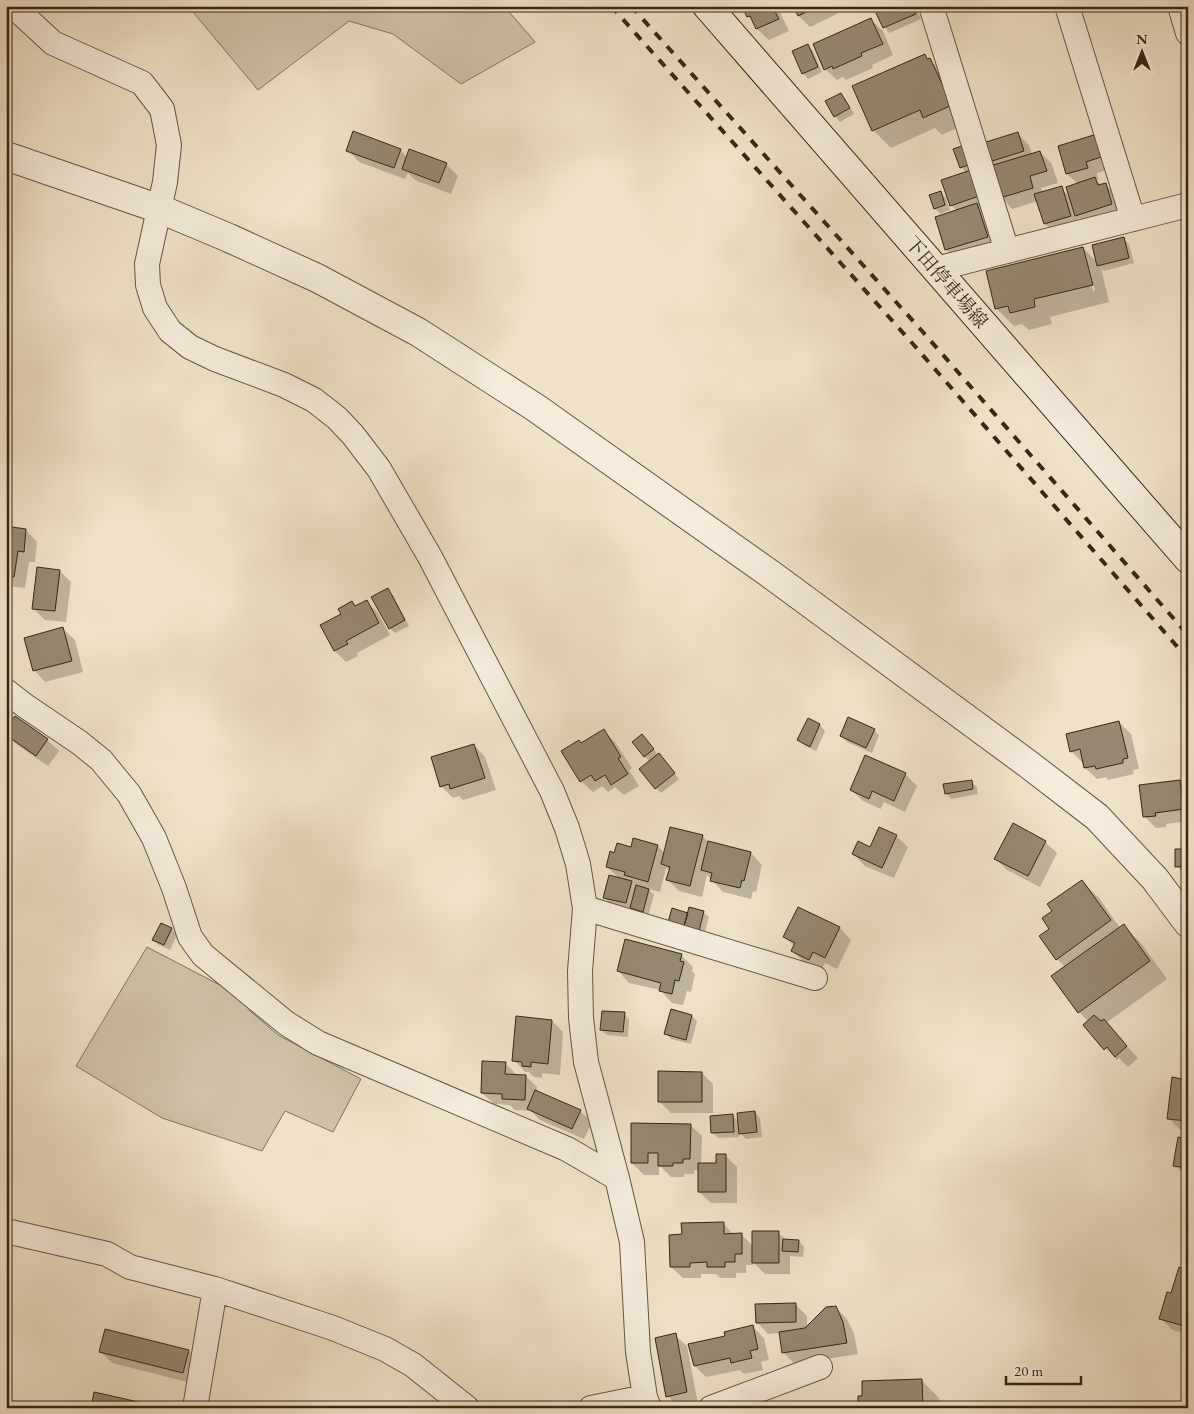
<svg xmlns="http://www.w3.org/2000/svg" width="1194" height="1414" font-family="'EB Garamond','Noto Serif JP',serif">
	<rect width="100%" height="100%" fill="#f0e2c9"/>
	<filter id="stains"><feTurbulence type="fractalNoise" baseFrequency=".004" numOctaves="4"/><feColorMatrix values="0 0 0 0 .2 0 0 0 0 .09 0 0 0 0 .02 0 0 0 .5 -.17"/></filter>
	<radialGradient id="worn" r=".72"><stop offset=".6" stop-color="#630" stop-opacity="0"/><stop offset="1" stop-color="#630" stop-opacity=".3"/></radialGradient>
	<path fill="#d0c2aa" stroke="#827460" d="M188 6H504L535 42 461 84 393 34 349 21 258 90Z
		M147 947 239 995 250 1011 278 1035 361 1079 333 1132 285 1111 262 1151 162 1118 76 1066Z"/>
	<path fill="#0003" fill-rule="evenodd" d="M743 6H777L789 31 769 40 757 29Z
		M794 6H833L837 14 810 27 799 16Z
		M893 6H915L921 19 890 33 884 27Z
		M871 20 883 31 893 55 872 65 873 68 846 80 843 77 837 80 825 69Z
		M808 46 813 51 822 72 808 79 803 73Z
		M924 55 948 77 968 123 942 135 935 128 891 148 873 130Z
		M841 94 846 100 854 114 840 122 835 116Z
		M1017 133 1029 145 1032 154 1040 152 1052 164 1058 183 1041 188 1042 193 1061 188 1070 197 1078 184 1067 174 1059 147 1097 136 1114 168 1097 173 1098 180H1096L1102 186 1105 185 1117 196 1123 216 1088 226 1078 217 1082 228 1057 235 1045 224 1038 201 1012 209 1001 197 994 166 990 162Z
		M962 147 998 248 957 261 946 249 957 211 951 205 967 173 961 167Z
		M348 150H400L408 158 446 164 458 176 451 194 415 180 408 173 405 179 359 162Z
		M940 192 946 198 950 210 940 214 935 208Z
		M1123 238 1129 244 1134 263 1104 271 1101 268 1109 302 1050 317 1052 324 1029 330 1022 324 1014 326 996 308 1083 248 1098 263ZM1087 267H1089L1095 291H1093Z
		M26 530 37 542 35 562H29L25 588 6 586V537L8 539 7 544 11 545Z
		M60 571 71 582 66 622 45 620 33 608Z
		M387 590 393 595 409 626 395 633 390 628Z
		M366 601 378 613 390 635 357 653 358 656 346 662 335 651 321 626 343 615 352 603 357 607Z
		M63 629 75 640 83 672 45 682 34 670Z
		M15 717 47 740 59 751 48 766 16 744 6 734Z
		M808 720 820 725 825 731 816 751 804 745 799 740Z
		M1119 722 1131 734 1139 769 1133 770 1134 774 1108 780 1106 777 1097 779 1085 768 1084 762 1083 763 1071 751Z
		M874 730 879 735 872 753 847 742 841 736Z
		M604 731 615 742 632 768 629 770 639 786 624 795 615 787 608 792 602 786 593 792 581 781V744Z
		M642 736 679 779 661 793 656 788 650 762 634 743Z
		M474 745 485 757 496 790 463 800 459 796 453 798 441 786Z
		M905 774 917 786 905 812 884 802 881 809 863 801 851 790Z
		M971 781 977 787 978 794 951 799 946 793Z
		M1179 781 1188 789V821L1166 824V827L1156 828 1144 816Z
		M671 829 703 837 709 842 751 853 762 865 756 892 753 891 751 899 723 892 707 875 702 897 679 891 667 879 670 871 666 868 660 892 648 889 654 895 648 916 637 914 631 908 610 903 604 897 620 879 607 867 615 854 632 848 657 846 665 853Z
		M896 836 908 847 894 878 865 866 853 854 871 848Z
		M1045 842 1057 853 1040 887 1007 870 996 859Z
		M1188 850V872H1182L1177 866Z
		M1082 881 1099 898 1120 928 1123 926 1141 943 1167 979 1106 1023 1138 1058 1128 1067 1119 1058 1117 1060 1084 1025 1088 1021 1079 1012 1065 967 1057 959 1051 929 1054 911Z
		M799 909 840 928 851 940 837 969 825 963 821 971 804 962 792 951 794 946 785 937Z
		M672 910 689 914 703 912 709 917 704 935Z
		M162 924 172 929 177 935 170 950 159 945 154 940Z
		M681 955 693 967 692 971 695 974 691 992 687 991 683 1005 672 1003 660 990 629 983 618 971Z
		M624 1014 629 1019 628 1037 607 1035 601 1030Z
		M692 1016 697 1021 691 1044 671 1039 666 1033Z
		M552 1021 563 1032 560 1075 542 1073V1078L534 1077 529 1072H525L514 1060Z
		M505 1063 517 1075 526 1076 537 1087V1092L580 1111 592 1122 584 1139 540 1120 531 1111 515 1110 510 1105 494 1104 482 1093Z
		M702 1073 713 1084V1113H671L659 1101Z
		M1188 1078V1131L1180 1130 1169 1118 1183 1080Z
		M755 1112 760 1118 762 1137 746 1139 739 1132V1137L718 1138 713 1133 732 1115 739 1122Z
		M690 1125 702 1136 701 1164 717 1165 725 1155 737 1167V1203H711L699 1192V1170H694V1174H684V1177H671L659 1165V1175H644L632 1163Z
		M1188 1140V1172L1180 1171 1175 1165Z
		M723 1223 734 1235 741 1234 753 1246 778 1233 786 1240 799 1241 804 1247 803 1257 790 1256V1274H765L753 1262V1265H746V1273H736V1278H720L716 1274H701V1278H683L671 1267 683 1236Z
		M1188 1271V1334L1172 1330 1161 1318 1172 1295Z
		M795 1304 807 1316V1328L835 1307 847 1319 854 1334 858 1354 795 1364 784 1353 780 1333 768 1334 757 1322Z
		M753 1327 764 1338 769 1360 761 1362 763 1370 744 1374 740 1370 706 1377 695 1366 727 1337Z
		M106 1330 189 1351 200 1363 195 1384 112 1363 100 1351Z
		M675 1335 687 1346 698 1404 679 1408 668 1396Z
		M922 1381 939 1398 940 1408H859Z"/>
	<path fill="#968873" stroke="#352715" d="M742 6H772L779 19 756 29 750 16 747 17Z
		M793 6H818L798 16Z
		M890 6H913L916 14 883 28 876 13Z
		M871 18 883 44 861 53 862 56 833 69 832 66 824 70 813 44Z
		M808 44 818 67 802 74 792 51Z
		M925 54 927 59 930 58 952 105 923 118 920 110 872 131 852 86Z
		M841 93 850 108 834 117 825 101Z
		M353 131 401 149 394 168 346 151Z
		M1018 132 1024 151 989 162 983 143Z
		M1097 134 1104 156 1086 162 1088 168 1066 174 1058 146Z
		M962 146 968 165 960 168 953 149Z
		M409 149 447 163 439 183 402 169Z
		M1040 151 1047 171 1030 176 1033 188 1000 198 990 166Z
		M971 170 979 196 950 206 941 180Z
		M1095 177 1098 185 1106 183 1112 204 1075 216 1066 187Z
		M1062 186 1071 216 1044 224 1034 194Z
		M941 191 945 205 934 209 929 195Z
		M977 203 988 237 945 250 935 217Z
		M1124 237 1129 258 1097 266 1092 245Z
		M1083 247 1093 285 1034 299 1035 307 1010 313 1008 306 995 309 986 271Z
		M12 527 26 529 24 552 18 551 14 577 6 576V543H10Z
		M37 567 60 570 55 611 32 609Z
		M388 588 405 620 389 629 371 597Z
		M367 600 379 623 346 641 348 644 334 651 320 625 341 614 338 609 352 601 355 606Z
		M63 627 72 661 33 671 24 638Z
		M15 716 48 739 36 756 6 735V727Z
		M848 717 875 729 866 748 840 736Z
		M808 718 820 724 810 747 797 740Z
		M1119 721 1128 758 1123 759V763L1096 769 1095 766 1084 768 1080 749 1070 752 1066 734Z
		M604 729 621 757 618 758 628 774 611 785 605 775 595 781 591 775 580 782 561 751 579 740 581 743Z
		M642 734 654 749 644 757 632 742Z
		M474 744 485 778 450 789 449 784 440 787 431 757Z
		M659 753 675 773 655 789 639 769Z
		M865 755 906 773 894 801 872 791 869 799 850 790Z
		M972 780 973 789 945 794 943 784Z
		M1180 780 1184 809 1155 813 1156 816 1143 817 1139 785Z
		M1013 823 1046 841 1028 876 994 859Z
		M670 827 703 835 690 886 666 880 670 867 661 864Z
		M879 827 897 835 882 868 852 854 858 841 870 847Z
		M633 838 658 845 648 882 624 875 625 872 606 867 610 851 614 853 617 843 631 847Z
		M708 841 751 852 744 881 742 880 740 888 710 881 712 873 701 870Z
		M1175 849H1188V866L1175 867Z
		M609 875 632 881 626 903 603 898Z
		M1082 880 1111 920 1056 960 1039 936 1049 929 1042 918 1052 911 1047 904Z
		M636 885 649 889 643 912 630 908Z
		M689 907 704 911 699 931 684 926Z
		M798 907 840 927 825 958 813 952 809 960 791 951 795 943 783 937Z
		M672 908 688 913 684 926 668 922Z
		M161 923 172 928 164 945 152 940Z
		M1124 924 1150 961 1078 1013 1051 976Z
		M625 939 682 954 680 961 684 962 679 981 675 980 672 994 659 991 661 983 617 971Z
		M671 1009 692 1015 686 1040 664 1034Z
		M602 1011 625 1012 623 1032 600 1030Z
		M1094 1015 1101 1021 1104 1019 1127 1046 1115 1057 1107 1047 1104 1050 1083 1025Z
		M516 1016 552 1020 548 1064 531 1062V1067L522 1066V1062L512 1061Z
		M482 1061 506 1062 505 1074 526 1075 525 1100 502 1099V1094L481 1093Z
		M658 1071 702 1072V1102H658Z
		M1182 1076H1188V1121L1167 1119 1172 1077 1182 1079Z
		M535 1090 581 1110 572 1129 527 1109Z
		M755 1111 757 1132 739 1134 737 1113Z
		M733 1114 734 1132 711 1133 710 1116Z
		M631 1123 691 1124 690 1159H683V1163H673V1166H658V1153H648V1163H631Z
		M1178 1137 1188 1139V1168L1173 1166Z
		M716 1154H726V1192H698V1163H716Z
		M724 1222V1234L742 1233V1254H735V1262H725V1267H707V1262L690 1263V1267H670L669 1235 682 1234 681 1223Z
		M752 1231H779V1263H752Z
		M783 1239 799 1240 798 1252 782 1251Z
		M1179 1267 1188 1270V1327L1159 1319 1167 1292 1171 1293Z
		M796 1303V1322L756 1323 755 1304Z
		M836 1306 843 1322 847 1343 782 1353 779 1332 805 1328 826 1307Z
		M753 1325 758 1349 750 1351 752 1358 731 1363 730 1358 694 1366 688 1344 725 1336 724 1332Z
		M105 1329 189 1350 183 1373 99 1352Z
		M676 1333 687 1392 666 1397 655 1338Z
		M922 1379 923 1408H858V1396H862V1381Z
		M94 1392 165 1408H91Z"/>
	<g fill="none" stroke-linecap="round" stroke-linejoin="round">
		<defs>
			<path id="minor" d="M13 6 53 43 142 83 162 109 169 145 165 182 147 264 148 285 155 308 170 331 190 347 215 359 284 385 314 400 337 418 353 435 379 469 430 557 552 791 567 828 578 864 585 908 580 971 581 1018 586 1062 617 1178 632 1242 638 1352 645 1397 649 1408
				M931 6 1007 251
				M1067 6 1133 219
				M1180 6 1188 33
				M936 269 1188 205
				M6 691 24 705 80 743 101 760 129 794 154 838 174 888 190 937 203 955 286 1023 318 1043 567 1149 617 1178
				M585 908 815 978
				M6 1231 107 1254 130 1267 215 1289 333 1328 385 1349 413 1365 467 1408
				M195 1408 215 1289
				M591 1408 645 1397
				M711 1408 820 1367"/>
			<path id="tertiary" d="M6 156 160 209 229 238 317 278 418 332 536 408 773 576 1028 764 1097 817 1155 879 1188 923"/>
			<path id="secondary" d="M707 6 1188 559"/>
		</defs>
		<use href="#minor" stroke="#645642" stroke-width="26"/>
		<use href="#tertiary" stroke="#645642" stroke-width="30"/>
		<use href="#secondary" stroke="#352715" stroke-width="30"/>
		<use href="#minor" stroke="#f5ecdc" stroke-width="24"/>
		<use href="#tertiary" stroke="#f5ecdc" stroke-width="28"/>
		<use href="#secondary" stroke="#f5ecdc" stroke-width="28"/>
		<path stroke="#352715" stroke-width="4" stroke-dasharray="9 9" stroke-linecap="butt" d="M611 6 913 344 1188 659
			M631 6 922 331 1188 635"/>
	</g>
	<g text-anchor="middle" stroke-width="4" stroke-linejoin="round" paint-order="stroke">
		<g font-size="19" fill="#352715" stroke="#f5ecdc">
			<text transform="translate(947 282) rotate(49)" y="7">下田停車場線</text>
		</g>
	</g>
	<rect width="1194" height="1414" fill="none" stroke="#f0e2c9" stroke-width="25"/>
	<rect x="8" y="8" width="1179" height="1399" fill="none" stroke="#352715" stroke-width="2.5"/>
	<rect x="12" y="12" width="1169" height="1389" fill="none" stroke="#352715"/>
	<g transform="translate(1142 52)" stroke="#f5ecdc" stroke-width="4" paint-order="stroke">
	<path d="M0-4L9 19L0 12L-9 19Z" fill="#352715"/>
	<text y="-8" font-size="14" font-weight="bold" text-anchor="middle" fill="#352715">N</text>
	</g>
	<path d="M1006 1376v8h75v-8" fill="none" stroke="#352715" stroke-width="2.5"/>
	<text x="1014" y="1376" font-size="15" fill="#352715" stroke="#f5ecdc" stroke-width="4" paint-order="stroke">20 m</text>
	<rect width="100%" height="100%" filter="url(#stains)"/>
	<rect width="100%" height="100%" fill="url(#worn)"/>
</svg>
